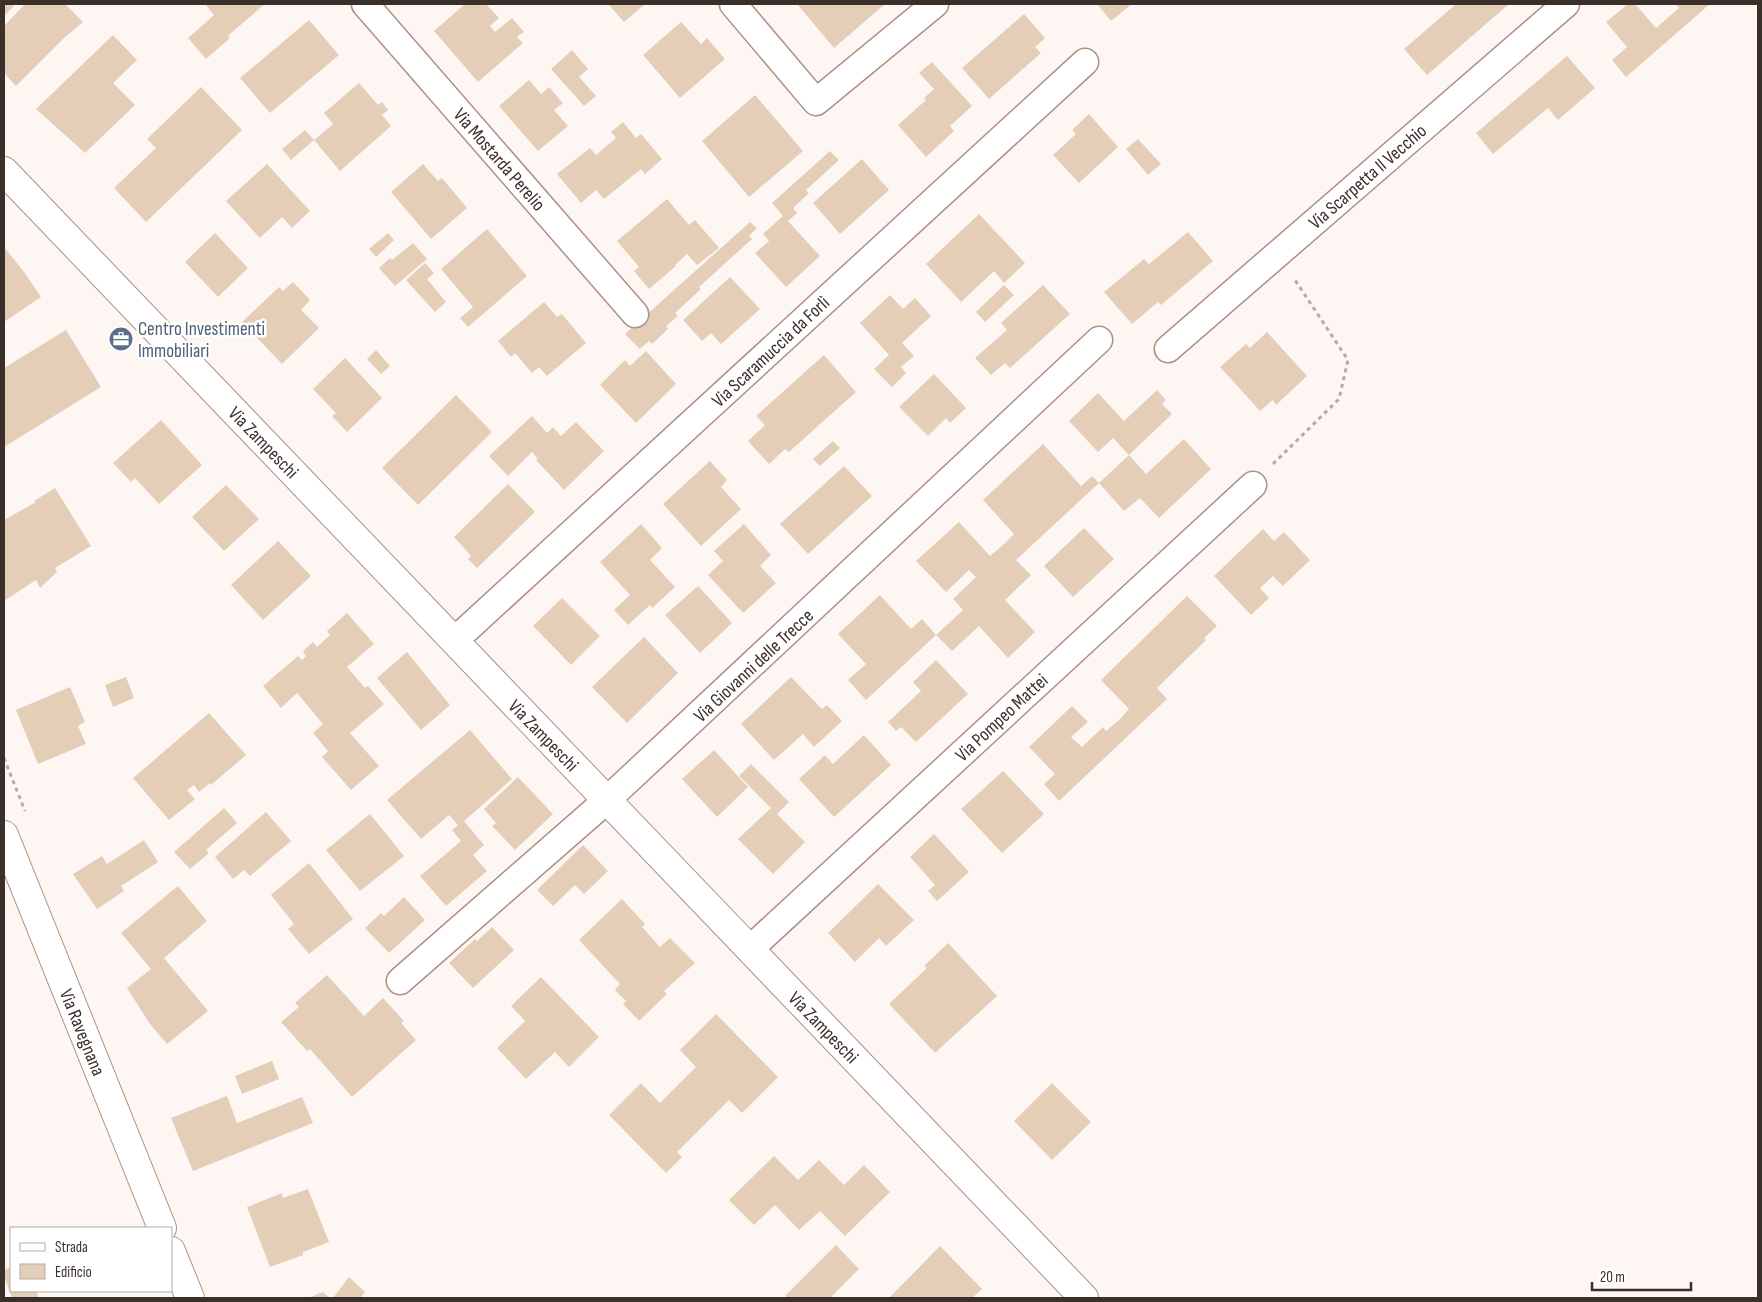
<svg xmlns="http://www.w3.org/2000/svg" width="1762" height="1302" font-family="'Sofia Sans Condensed',sans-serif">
	<rect width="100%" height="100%" fill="#fdf6f3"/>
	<path fill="#e5ceb8" d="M4 4H12L14 6 4 16Z
		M25 4H65L83 22 65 37 16 86 4 73V26Z
		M205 4H265L231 33 228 36 230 38 206 59 188 38 214 15Z
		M465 4H486L499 18 490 26 495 32 512 18 524 32 517 37 523 43 478 82 434 31Z
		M608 4H645L624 22Z
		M797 4H885L834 48Z
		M1097 4H1132L1111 21Z
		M1456 4H1509L1427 75 1404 49Z
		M1628 4H1635L1656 28 1679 8 1675 4H1710L1626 77 1612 60 1627 47 1606 22Z
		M1024 14 1045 38 1035 47 1041 53 989 99 962 68Z
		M309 20 339 55 270 113 240 78Z
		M681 22 701 44 707 38 725 59 680 98 643 55Z
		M113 35 137 60 113 83 135 105 85 153 36 109Z
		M572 50 588 69 579 77 596 96 584 106 551 69Z
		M1567 56 1595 88 1558 120 1548 108 1493 154 1476 133Z
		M932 62 972 106 950 126 954 131 926 157 898 125 926 100 924 98 934 89 919 73Z
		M529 80 541 94 549 87 563 103 554 110 568 126 538 151 499 106Z
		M359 83 378 105 382 102 388 110 382 115 391 126 340 171 314 140 291 160 282 149 305 130 314 140 333 124 324 113Z
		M201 87 242 130 146 222 114 188 156 148 147 139Z
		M755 95 803 151 749 197 702 141Z
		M1089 114 1118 147 1079 183 1053 155 1076 134 1072 130Z
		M623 122 636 138 641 134 662 159 645 174 641 169 604 199 596 190 581 203 557 174 590 148 596 155 616 138 611 132Z
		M1138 139 1161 164 1148 175 1126 149Z
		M830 151 839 160 806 190 809 193 793 208 797 213 788 221 820 256 786 287 755 253 769 241 763 234 783 216 772 203Z
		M862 159 889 190 840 234 813 203Z
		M267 164 310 211 292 228 282 217 260 238 226 201Z
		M423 164 438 181 442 178 467 208 431 239 391 192Z
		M667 199 689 225 695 220 719 248 697 265 687 254 675 265 676 266 649 289 634 271 639 267 617 241Z
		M979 214 1025 263 1004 283 994 271 961 302 926 264Z
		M750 222 757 228 749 236 752 239 699 287 701 289 675 313 678 316 666 326 668 329 652 344 649 341 640 349 625 334Z
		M487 229 527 276 468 327 460 318 473 307 441 269Z
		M1188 232 1213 261 1161 305 1158 302 1132 324 1104 292 1144 259 1149 264Z
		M215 233 248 268 218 297 185 262Z
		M388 233 394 240 376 257 369 249Z
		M413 243 427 259 395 286 379 268 390 258 392 260Z
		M4 247 24 272 41 297 4 322Z
		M425 263 434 273 427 279 446 302 435 312 406 280Z
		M730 277 760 309 721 344 711 333 702 341 683 320Z
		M293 282 310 300 301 310 319 328 282 364 242 322 279 287 283 291Z
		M1004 285 1014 295 985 322 976 312Z
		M1043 285 1070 314 1010 368 1005 363 991 375 975 358 1007 330 1001 323Z
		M890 295 903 309 915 298 931 316 902 343 914 356 901 367 906 373 892 387 874 369 889 355 860 323Z
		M544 302 557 317 562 314 586 343 547 376 539 367 532 373 515 353 511 357 498 341Z
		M66 330 101 387 4 447V368Z
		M1267 332 1307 376 1276 405 1273 400 1260 411 1220 367 1246 344 1250 348Z
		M376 350 390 366 381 374 367 359Z
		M646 351 676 384 636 423 600 385 625 360 630 366Z
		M824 355 856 392 789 452 785 449 769 464 748 441 765 425 756 416Z
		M345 358 382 398 347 432 332 416 336 413 313 389Z
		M934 374 966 408 950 423 946 418 928 436 899 407Z
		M1157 390 1166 400 1162 404 1172 414 1129 455 1113 438 1098 452 1069 421 1098 393 1124 421Z
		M456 395 492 432 418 505 382 468Z
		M532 416 547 433 553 427 561 436 576 422 604 451 564 490 536 460 538 459 532 452 508 476 489 456Z
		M161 420 202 465 159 504 135 478 131 482 113 463Z
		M1184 439 1211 469 1159 518 1140 498 1124 511 1099 483 1016 560 1031 575 1005 600 1035 632 1008 658 979 626 952 651 936 635 866 700 848 680 866 664 838 634 880 595 911 629 922 619 936 635 963 610 953 599 976 577 969 570 946 592 916 561 959 522 990 556 1003 545 1014 534 983 500 1043 444 1081 486 1092 476 1099 483 1129 455 1146 474Z
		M833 441 840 448 820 466 813 459Z
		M710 461 727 480 721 487 741 509 701 546 663 504Z
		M844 466 872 496 808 554 780 524Z
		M508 484 535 512 477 568 468 559 471 556 454 537Z
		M226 485 259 519 224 551 192 517Z
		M55 488 91 546 55 568 57 572 40 588 36 580 4 601V520L36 502 34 501Z
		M641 524 662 548 650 560 675 587 652 608 650 605 628 625 614 610 630 595 600 562Z
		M744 524 771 555 760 566 776 583 743 613 708 575 723 561 714 551Z
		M1084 528 1114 559 1073 597 1044 566Z
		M1263 529 1274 541 1284 532 1310 560 1283 586 1273 576 1260 588 1269 598 1251 615 1214 576Z
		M278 541 311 576 263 620 231 585Z
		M698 586 732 623 700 653 665 615Z
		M1187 596 1217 626 1204 638 1206 640 1157 688 1167 699 1059 801 1044 784 1055 774 1029 747 1072 706 1088 722 1071 737 1082 747 1103 727 1106 731 1119 720 1129 709 1101 680Z
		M562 598 600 636 571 665 533 626Z
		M347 613 374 644 347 667 365 688 368 686 384 704 350 733 379 766 351 790 322 757 328 751 313 733 323 724 297 693 281 708 263 686 298 656 302 660 306 656 303 651 313 642 317 647 330 635 327 631Z
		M644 637 678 673 627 723 592 687Z
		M407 652 450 705 421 730 377 678Z
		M936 660 968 694 916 742 901 727 896 731 888 722 921 691 913 682Z
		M126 677 134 698 113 707 105 685Z
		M791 677 818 705 822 709 827 705 842 721 814 747 803 734 774 760 741 724Z
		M70 687 85 722 78 726 86 744 38 764 16 710Z
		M209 713 246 755 211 785 210 783 199 792 194 785 187 790 195 799 169 820 133 778Z
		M470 730 512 779 464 821 484 845 473 855 487 871 446 906 420 876 461 841 452 830 458 825 449 815 421 839 387 800Z
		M864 735 891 765 834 817 799 779 825 755 833 764Z
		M714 750 748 787 717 817 682 779Z
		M751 764 789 802 777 814 805 842 773 874 738 839 771 808 739 776Z
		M1003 771 1044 814 1002 853 961 809Z
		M518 777 553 814 515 850 492 826 496 823 484 809Z
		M224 808 237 823 206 850 209 853 190 869 174 852Z
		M266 812 291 841 250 876 244 870 233 879 215 857Z
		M370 814 404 856 360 891 326 850Z
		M934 834 969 872 937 901 928 891 935 885 910 857Z
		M144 840 158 862 121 886 124 891 97 909 73 874 102 856 107 864Z
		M583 845 608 871 584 894 575 885 553 906 537 890Z
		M309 863 353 919 309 954 288 929 294 924 271 895Z
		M878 884 914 920 886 946 879 938 855 962 828 933Z
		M178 886 207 921 164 958 208 1011 167 1044 150 1024 127 988 151 969 121 933Z
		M404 897 425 920 389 953 365 928 381 913 384 916Z
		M622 899 645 924 642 927 660 947 670 938 695 963 664 991 667 994 639 1021 623 1004 626 1001 615 990 620 984 579 940Z
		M492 927 514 950 473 988 449 963 475 939 477 941Z
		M948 943 997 996 935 1053 889 1004 927 968 924 966Z
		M327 975 364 1016 383 998 404 1021 401 1023 416 1040 352 1097 310 1049 307 1051 281 1022 299 1007 295 1003Z
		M541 977 599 1037 569 1067 555 1052 526 1079 497 1048 525 1021 511 1006Z
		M716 1014 778 1077 742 1113 729 1100 677 1152 682 1157 666 1173 609 1115 641 1083 660 1103 696 1067 680 1050Z
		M272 1061 279 1079 242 1094 235 1076Z
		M1052 1083 1091 1122 1052 1160 1014 1121Z
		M227 1096 237 1123 302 1097 313 1123 193 1171 171 1118Z
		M774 1156 798 1180 819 1160 844 1185 864 1165 890 1192 845 1236 820 1211 799 1230 775 1205 754 1225 729 1200Z
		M308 1189 329 1242 303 1252V1255L270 1267 247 1207 282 1193 283 1198Z
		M836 1245 859 1269 830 1298H788L785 1296Z
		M940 1246 982 1289 972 1298H889Z
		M11 1267V1291H36L39 1298H12L4 1276V1270Z
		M349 1277 365 1292 360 1298H333Z
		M323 1292 330 1298H308Z"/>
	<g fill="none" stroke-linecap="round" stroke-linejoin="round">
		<defs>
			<path id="street" d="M365 4 635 314
				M733 4 816 102 935 4
				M1168 349 1566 4
				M454 641 1085 62
				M750 949 1253 485
				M400 981 607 800 1099 340"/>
			<path id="secondary" d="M4 171 1084 1298"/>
			<path id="primary" d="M4 835 162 1228
				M171 1251 190 1298"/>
		</defs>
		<use href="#street" stroke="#ae9184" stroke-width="29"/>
		<use href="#secondary" stroke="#ae9184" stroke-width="30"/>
		<use href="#primary" stroke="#ae9184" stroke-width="30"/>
		<path stroke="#b3aba7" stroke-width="3" stroke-dasharray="4 4" stroke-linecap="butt" d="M1273 464 1339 399 1348 360 1295 280
			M4 758 25 811"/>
		<use href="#street" stroke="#fff" stroke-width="26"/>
		<use href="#secondary" stroke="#fff" stroke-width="28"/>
		<use href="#primary" stroke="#fff" stroke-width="28"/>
	</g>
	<defs>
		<symbol id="office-disc" viewBox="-11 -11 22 22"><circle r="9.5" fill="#5c6f8a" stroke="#fff"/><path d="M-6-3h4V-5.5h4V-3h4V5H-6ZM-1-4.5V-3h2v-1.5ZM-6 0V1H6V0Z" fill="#fff"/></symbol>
	</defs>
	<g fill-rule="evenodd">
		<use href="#office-disc" x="107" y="325" width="28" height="28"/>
	</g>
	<g text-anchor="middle" stroke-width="5" stroke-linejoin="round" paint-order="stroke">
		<g font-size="19" fill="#3b2f2a" stroke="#fff">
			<text transform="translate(500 159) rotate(49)" y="7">Via Mostarda Perelio</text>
			<text transform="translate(1367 176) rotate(-41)" y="7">Via Scarpetta Il Vecchio</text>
			<text transform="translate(770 351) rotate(-43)" y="7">Via Scaramuccia da Forlì</text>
			<text transform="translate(264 442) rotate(46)" y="7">Via Zampeschi</text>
			<text transform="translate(753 665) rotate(-43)" y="7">Via Giovanni delle Trecce</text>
			<text transform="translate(1001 717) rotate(-43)" y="7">Via Pompeo Mattei</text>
			<text transform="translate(544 735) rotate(46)" y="7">Via Zampeschi</text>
			<text transform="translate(824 1027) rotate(46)" y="7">Via Zampeschi</text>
			<text transform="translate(83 1032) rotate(68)" y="7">Via Ravegnana</text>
		</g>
		<g font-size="19" fill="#4e5e75" stroke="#fff" text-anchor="start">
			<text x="138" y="335">Centro Investimenti<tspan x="138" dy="22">Immobiliari</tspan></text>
		</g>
	</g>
	<rect width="1762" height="1302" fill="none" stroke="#3b2f2a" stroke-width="10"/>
	<rect x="10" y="1227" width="162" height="65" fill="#ffffff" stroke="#b1acaa"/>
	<rect x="20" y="1243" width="25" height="8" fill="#ffffff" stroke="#b1acaa"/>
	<text x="55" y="1252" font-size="15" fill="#3b2f2a">Strada</text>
	<rect x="20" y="1264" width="25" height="15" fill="#e5ceb8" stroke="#b1acaa"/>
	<text x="55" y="1277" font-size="15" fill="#3b2f2a">Edificio</text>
	<path d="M1592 1282v8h99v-8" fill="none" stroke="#3b2f2a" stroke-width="2.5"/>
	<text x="1600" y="1282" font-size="15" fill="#3b2f2a" stroke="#ffffff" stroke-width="4" paint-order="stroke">20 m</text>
</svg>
